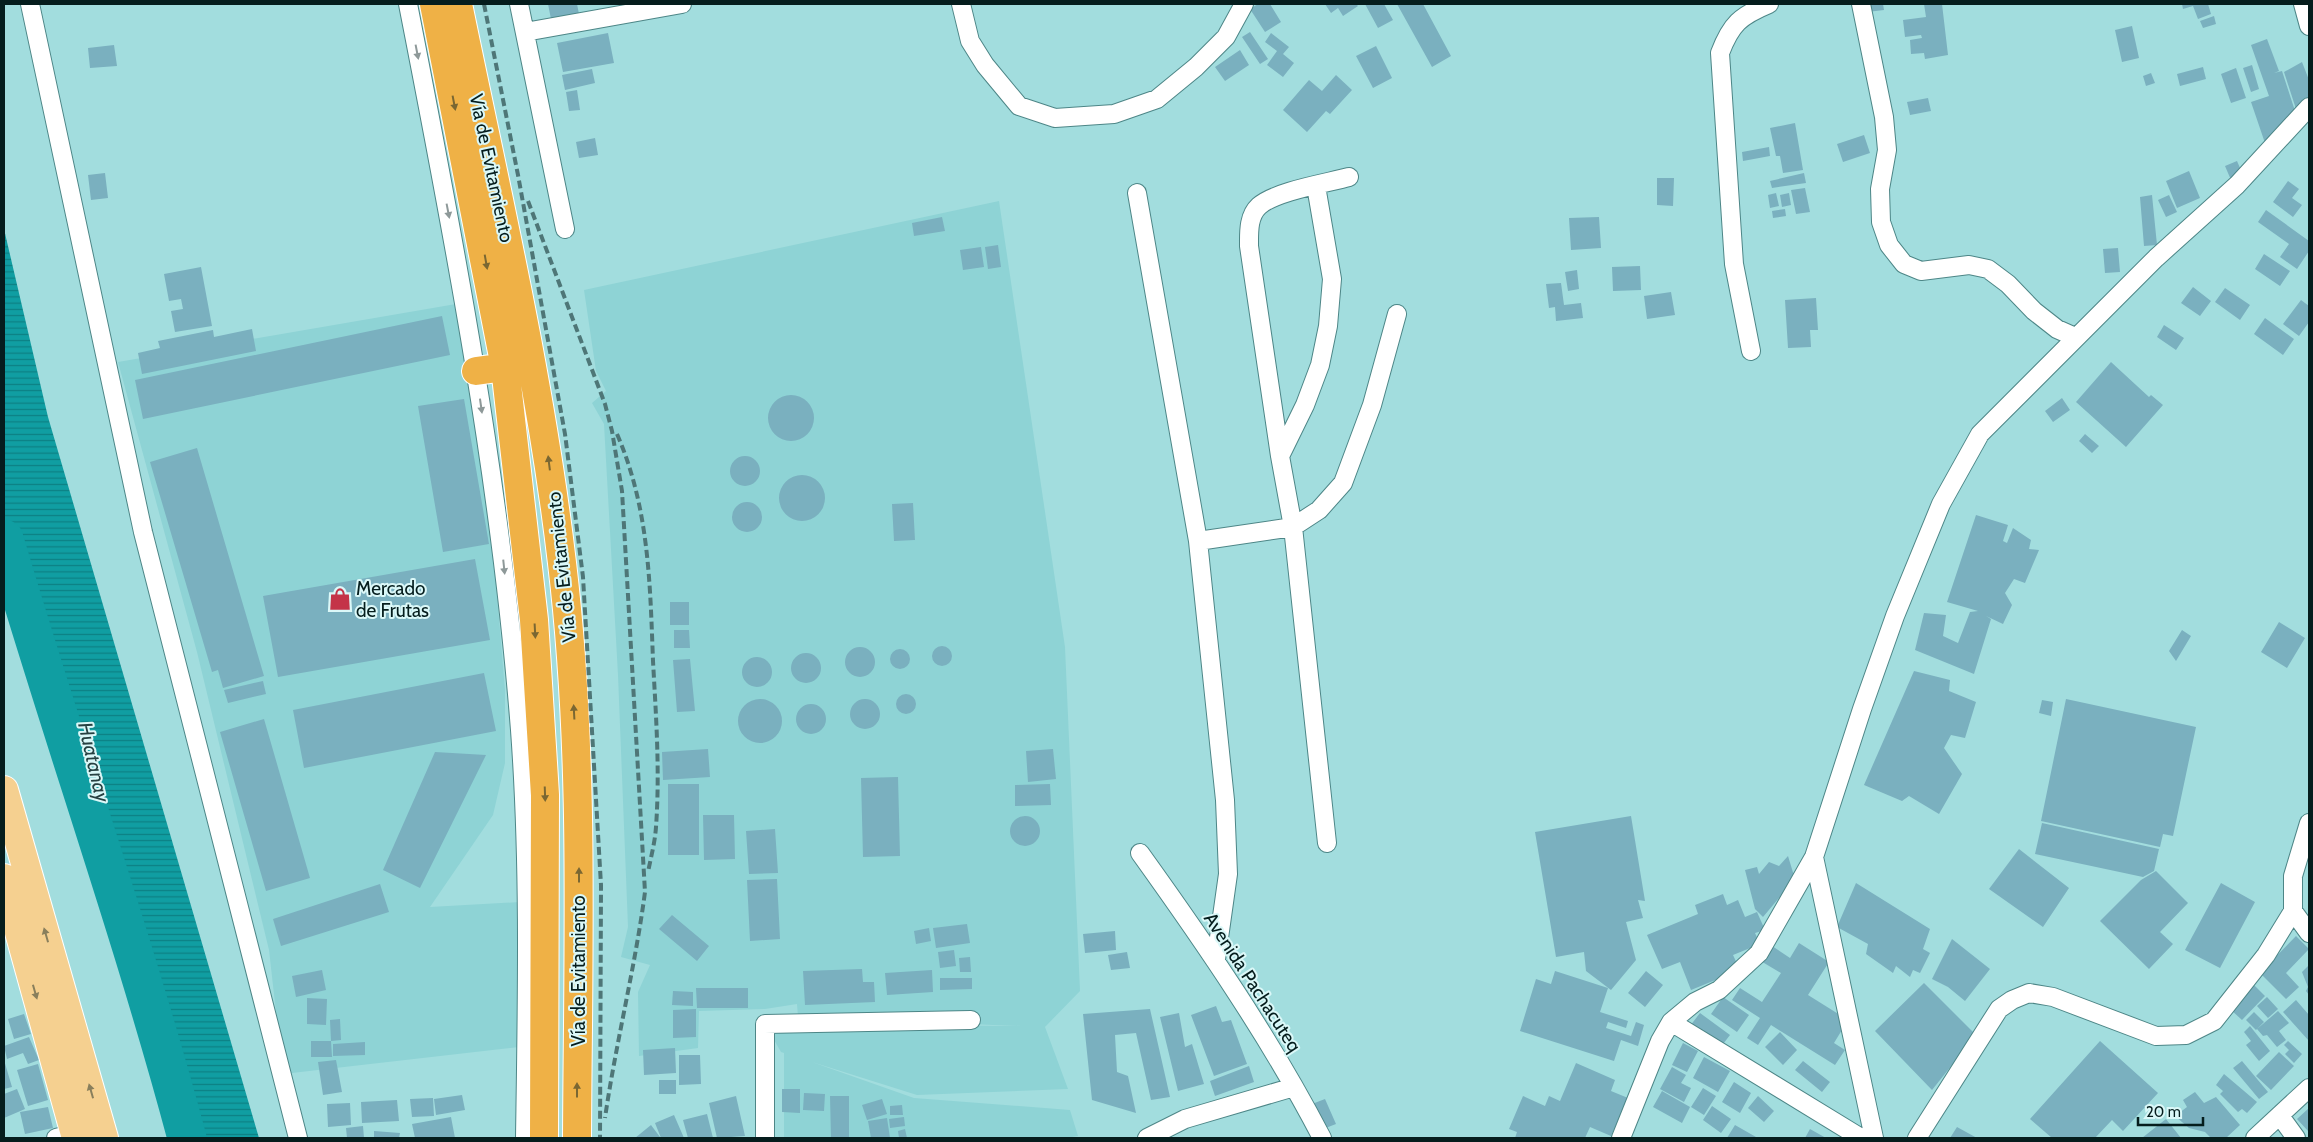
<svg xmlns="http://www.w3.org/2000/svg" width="2313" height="1142" font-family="Cabin,sans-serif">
	<defs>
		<pattern id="water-rules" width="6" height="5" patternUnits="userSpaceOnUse" patternTransform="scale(1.25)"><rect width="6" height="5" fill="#109ea2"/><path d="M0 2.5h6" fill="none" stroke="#0d8083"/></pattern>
	</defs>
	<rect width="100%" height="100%" fill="#a2ddde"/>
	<path fill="#8ed3d5" d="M999 201 1065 647 1080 991 1045 1027 1068 1089 917 1095 812 1062 914 1098 1070 1110 1078 1136 1066 1138H784V1053L781 1052 765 1024 1021 1026 798 1017 797 1004 765 1009 699 1011 698 1048 639 1056 638 992 650 965 621 957 628 927 618 675 604 424 592 403 606 391 596 371 584 290Z
		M456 304 493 547 505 690V763L493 815 430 907 520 902 528 1046 283 1074 269 950 197 652 118 362Z"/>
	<path fill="url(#water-rules)" d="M4 229 48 417 259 1138H187L158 1030 33 639 4 539Z"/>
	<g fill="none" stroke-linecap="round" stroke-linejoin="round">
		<path stroke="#109ea2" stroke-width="39" d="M4 539C63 740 133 936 187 1138"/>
	</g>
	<path fill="#7ab0bf" d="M548 4H577L580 19 552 24Z
		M1258 4H1270L1281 22 1265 32 1250 9Z
		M1325 4H1356L1358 6 1343 16 1338 8 1331 13Z
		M1365 4H1384L1393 20 1378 28Z
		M1397 4H1423L1451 56 1432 67Z
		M1866 4H1883L1884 10 1867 12Z
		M1924 4H1942L1948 55 1925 59 1924 53 1911 54 1910 40 1922 38 1921 35 1905 37 1903 20 1926 17Z
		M2182 4H2208L2211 14 2198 19 2193 6 2183 9Z
		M2214 16 2216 24 2203 28 2200 21Z
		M2132 26 2139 58 2122 62 2115 30Z
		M1250 32 1268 59 1260 64 1242 37Z
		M608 33 614 63 563 72 557 43Z
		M1271 33 1289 47 1283 54 1294 63 1283 77 1267 65 1277 51 1265 42Z
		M2267 39 2279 71 2274 73 2282 71 2295 111 2266 146 2251 102 2269 96 2251 45Z
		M114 45 117 66 90 68 88 48Z
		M1376 46 1392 78 1373 88 1356 56Z
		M1240 50 1249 65 1225 81 1215 67Z
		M2302 62 2309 80V100L2297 112 2284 72Z
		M2252 65 2259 89 2251 92 2243 68Z
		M2203 67 2206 79 2180 86 2177 74Z
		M2236 68 2246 98 2231 103 2221 74Z
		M592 69 595 83 565 90 562 75Z
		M2151 73 2155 83 2146 86 2143 76Z
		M1336 75 1352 90 1330 114 1326 111 1307 132 1283 110 1309 80 1322 91Z
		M577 90 580 110 569 111 566 92Z
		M1928 98 1931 111 1910 115 1907 102Z
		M1795 123 1803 170 1783 173 1780 156H1776L1770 128Z
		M1864 135 1870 153 1843 162 1837 144Z
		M595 138 598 155 579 158 576 142Z
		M1769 147 1770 156 1743 161 1742 152Z
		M2237 161 2243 175 2231 180 2225 166Z
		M2189 171 2200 198 2177 208 2166 181Z
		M105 173 108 198 91 200 88 175Z
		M1804 173 1806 183 1772 188 1770 181Z
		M1657 178H1674L1673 206 1657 205Z
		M2288 181 2299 189 2292 198 2302 205 2293 217 2273 202Z
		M1805 188 1810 212 1796 214 1791 190Z
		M1776 193 1779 206 1770 208 1768 195Z
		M1789 193 1791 205 1782 207 1780 195Z
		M2152 195 2157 245 2144 246 2140 197Z
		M2169 195 2177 212 2166 217 2158 200Z
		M1785 209 1786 216 1773 218 1772 211Z
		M2266 210 2309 241V251L2297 269 2280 257 2289 244 2258 222Z
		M942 217 945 231 914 236 912 223Z
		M1599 217 1601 248 1571 250 1569 218Z
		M998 245 1001 267 988 269 985 247Z
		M981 247 984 267 963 270 960 250Z
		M2118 248 2120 272 2105 273 2103 249Z
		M2264 254 2290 271 2280 286 2255 269Z
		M1640 266 1641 290 1613 291 1612 267Z
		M201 267 212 326 175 332 171 311 183 309 181 299 169 301 164 274Z
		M1577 270 1579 289 1568 291 1565 272Z
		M1561 283 1564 305 1581 303 1583 318 1556 321 1555 307 1549 308 1546 284Z
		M2193 287 2211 301 2200 316 2181 303Z
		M2225 288 2250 305 2240 320 2215 302Z
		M1671 292 1675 315 1647 319 1644 296Z
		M1816 298 1818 330H1810L1811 347 1788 348 1785 300Z
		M2301 300 2309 306V322L2299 336 2283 324Z
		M442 316 450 355 143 419 135 380Z
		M2265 318 2294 339 2283 355 2254 334Z
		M2164 325 2184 338 2176 350 2157 337Z
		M252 329 256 351 142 374 138 353 160 348 158 341 213 330 214 337Z
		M2111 362 2149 397 2151 395 2163 405 2126 447 2076 402Z
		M768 418a23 23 0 1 1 46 0a23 23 0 1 1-46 0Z
		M2062 398 2070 410 2053 422 2045 411Z
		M464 399 489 544 443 552 418 406Z
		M2085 434 2099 446 2092 453 2079 441Z
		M197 448 264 676 223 688 218 670 212 672 150 462Z
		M730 471a15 15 0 1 1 30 0a15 15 0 1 1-30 0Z
		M779 498a23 23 0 1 1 46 0a23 23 0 1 1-46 0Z
		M732 517a15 15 0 1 1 30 0a15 15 0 1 1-30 0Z
		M913 503 915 540 894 541 892 504Z
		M1976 515 2008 525 2003 541 2007 543 2013 528 2031 540 2029 549 2039 550 2025 583 2014 579 2005 593 2012 605 2003 624 1986 616 1991 619 1974 674 1915 650 1924 613 1946 615 1943 636 1958 643 1970 612 1978 611 1947 602Z
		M475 559 490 640 278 677 263 596Z
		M670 602H689V625H670Z
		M2279 622 2305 638 2287 668 2261 652Z
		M674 630H689L690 648H674Z
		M2182 630 2191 636 2176 661 2169 651Z
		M932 656a10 10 0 1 1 20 0a10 10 0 1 1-20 0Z
		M845 662a15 15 0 1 1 30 0a15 15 0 1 1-30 0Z
		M890 659a10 10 0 1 1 20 0a10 10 0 1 1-20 0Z
		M791 668a15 15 0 1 1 30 0a15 15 0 1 1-30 0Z
		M742 672a15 15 0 1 1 30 0a15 15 0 1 1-30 0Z
		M690 659 695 711 677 712 673 660Z
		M1914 671 1950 680 1949 691 1976 702 1965 738 1951 735 1944 748 1962 774 1939 814 1909 796 1902 801 1864 785Z
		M484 673 496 731 304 768 293 710Z
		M263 681 266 694 228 703 224 690Z
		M896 704a10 10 0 1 1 20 0a10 10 0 1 1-20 0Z
		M850 714a15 15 0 1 1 30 0a15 15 0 1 1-30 0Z
		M738 721a22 22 0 1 1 44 0a22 22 0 1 1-44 0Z
		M2066 699 2196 727 2173 836 2163 834 2160 847 2041 821Z
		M2042 700 2053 702 2051 716 2039 713Z
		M796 719a15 15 0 1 1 30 0a15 15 0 1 1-30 0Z
		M264 719 310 878 266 891 220 732Z
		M708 749 710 777 663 780 662 752Z
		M1053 749 1056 779 1028 782 1026 751Z
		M435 752 486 755 420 888 383 870Z
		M898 777 900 856 863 857 861 778Z
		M668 784H699V855H668Z
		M1050 784 1051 805 1015 806V785Z
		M703 815H734L735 859 704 860Z
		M1010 831a15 15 0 1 1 30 0a15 15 0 1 1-30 0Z
		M1631 816 1645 901 1638 900 1643 918 1626 922 1636 960 1611 990 1586 971 1584 952 1556 957 1535 832Z
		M2042 823 2159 849 2154 871 2143 877 2035 854Z
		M775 829 778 873 749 874 746 831Z
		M2019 849 2069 888 2043 927 1989 889Z
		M1788 856 1795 879 1763 917 1755 909 1745 870 1757 867 1759 874 1769 862 1779 866Z
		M2156 871 2188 903 2160 932 2173 944 2149 969 2100 921 2141 880Z
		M777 879 780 939 750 941 747 880Z
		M1856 883 1930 929 1923 949 1930 953 1920 973 1913 970 1910 977 1896 966 1893 973 1866 954 1868 944 1837 927Z
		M2221 883 2255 902 2220 968 2185 950Z
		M380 884 389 912 281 946 273 919Z
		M1723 894 1727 905 1738 900 1745 917 1757 912 1765 930 1755 933 1760 944 1733 955 1740 970 1691 990 1680 962 1662 969 1647 935 1698 914 1695 905Z
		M672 915 709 946 697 961 659 929Z
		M967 924 970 943 936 948 933 928Z
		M929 928 931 941 916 944 914 931Z
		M1115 931 1116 950 1085 953 1083 934Z
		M2296 936 2309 949 2286 973 2299 987 2286 999 2260 973Z
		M1952 939 1990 969 1965 1001 1948 987 1932 979Z
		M1799 943 1829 962 1808 995 1848 1020 1834 1043 1845 1050 1835 1065 1771 1025 1758 1045 1747 1038 1760 1018 1732 1000 1740 988 1762 1002 1781 973 1759 960 1769 944 1790 958Z
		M954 950 956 966 940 968 938 952Z
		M1127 952 1130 968 1111 970 1108 955Z
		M970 957 971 972H960L959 958Z
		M2309 965V995L2306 991 2308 987 2302 972Z
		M862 969 863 982H874L875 1002 805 1005 803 971Z
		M322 970 326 990 296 997 292 976Z
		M932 970 933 992 887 995 885 973Z
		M1555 971 1608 988 1600 1012 1628 1021 1626 1028 1608 1022 1606 1028 1631 1036 1636 1022 1644 1025 1638 1046 1621 1040 1614 1061 1520 1031 1536 979 1551 984Z
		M1646 971 1663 985 1645 1007 1628 993Z
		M940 978H972V989L940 990Z
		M1924 983 1976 1035 1932 1090 1875 1031Z
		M2254 985 2265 996 2242 1020 2230 1009Z
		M696 988H748V1008H697Z
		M673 991 693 992V1006L672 1005Z
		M1723 997 1749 1015 1737 1032 1711 1014Z
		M2267 997 2278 1009 2268 1018 2257 1006Z
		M307 998 327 999 326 1025 307 1024Z
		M2296 1000 2309 1015V1041L2283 1012Z
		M1216 1006 1222 1022 1231 1020 1247 1064 1214 1076 1191 1015Z
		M696 1009V1037L673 1038V1010Z
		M1150 1009 1170 1097 1151 1100 1136 1033 1115 1035 1117 1072 1128 1076 1136 1113 1092 1100 1083 1014Z
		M2278 1011 2289 1023 2279 1031 2286 1040 2277 1047 2267 1035 2263 1036 2257 1029Z
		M2254 1012 2264 1022 2256 1030 2246 1020Z
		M1179 1013 1185 1047 1192 1044 1204 1084 1178 1091 1160 1017Z
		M1700 1013 1730 1035 1720 1048 1690 1026Z
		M24 1014 31 1034 14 1039 8 1019Z
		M340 1019 341 1040 331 1041 330 1020Z
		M2250 1026 2270 1051 2259 1061 2246 1045 2251 1041 2244 1032Z
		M1780 1032 1797 1050 1783 1065 1765 1047Z
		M29 1037 39 1060 28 1064 23 1053 7 1059 4 1046Z
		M311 1041H331L332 1057H311Z
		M2100 1041 2158 1093 2123 1131 2112 1120 2095 1138H2052L2030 1119Z
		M2288 1041 2302 1054 2294 1063 2285 1054 2289 1050 2284 1045Z
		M365 1042V1055L333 1056V1044Z
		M1683 1043 1698 1051 1687 1072 1672 1065Z
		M675 1048 676 1073 644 1075 643 1050Z
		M2279 1052 2294 1066 2271 1090 2256 1076Z
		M679 1055H700L701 1084 679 1085Z
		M1704 1057 1730 1071 1718 1092 1693 1078Z
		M4 1060 12 1087 4 1089Z
		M336 1060 342 1092 323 1095 318 1062Z
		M1803 1061 1830 1082 1822 1092 1795 1070Z
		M2242 1061 2268 1092 2259 1099 2233 1068Z
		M1576 1063 1615 1080 1611 1091 1628 1098 1611 1136 1590 1127 1585 1138H1515L1517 1132 1509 1129 1523 1096 1545 1106 1549 1096 1560 1101Z
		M38 1064 48 1100 28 1106 17 1070Z
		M1249 1066 1254 1082 1215 1096 1210 1081Z
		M1672 1067 1686 1075 1681 1083 1691 1088 1684 1102 1660 1089Z
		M2224 1074 2257 1102 2247 1113 2242 1109 2238 1112 2220 1094 2223 1091 2216 1085Z
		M659 1080H676V1094H659Z
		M1734 1082 1751 1093 1740 1113 1722 1102Z
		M1703 1088 1716 1096 1704 1115 1691 1107Z
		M17 1089 25 1109 4 1118V1094Z
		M782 1089H800V1113L782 1112Z
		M1662 1091 1690 1107 1682 1123 1653 1107Z
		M2195 1092 2204 1103 2216 1097 2240 1125 2226 1138H2211L2205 1132 2189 1128 2175 1116 2187 1107 2183 1100Z
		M804 1093 825 1094 824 1111 803 1110Z
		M462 1095 465 1110 436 1115 434 1099Z
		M736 1096 745 1136 717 1138 709 1103Z
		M830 1096H849V1138H831Z
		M1758 1096 1774 1111 1764 1122 1748 1108Z
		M433 1098 434 1116 412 1117 410 1099Z
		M882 1099 887 1114 867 1120 862 1105Z
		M1325 1099 1336 1124 1323 1129 1312 1104Z
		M397 1100 399 1121 362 1123 361 1102Z
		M350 1103 351 1125 328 1127 327 1104Z
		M902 1105 903 1115H890V1106Z
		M1712 1106 1731 1119 1721 1133 1703 1120Z
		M48 1107 53 1128 25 1134 20 1112Z
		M2309 1108V1129L2308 1131 2297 1119Z
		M707 1114 713 1138H688L683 1120Z
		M674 1115 684 1138H661L655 1123Z
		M451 1117 455 1138H415L412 1124Z
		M904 1117 905 1126 890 1128 889 1119Z
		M887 1118 890 1138H871L868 1121Z
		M2166 1119 2181 1138H2142Z
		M651 1125 660 1137 635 1138Z
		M1735 1125 1756 1137 1755 1138H1727Z
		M363 1126 364 1138H347L346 1128Z
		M1957 1127 1977 1138H1950Z
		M905 1129 907 1138H899L898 1131Z
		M1810 1129 1826 1138H1805Z
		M374 1131 400 1133 399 1138H374Z"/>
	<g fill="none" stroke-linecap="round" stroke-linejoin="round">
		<defs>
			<path id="street" d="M30 4 143 532 298 1138
				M408 4C455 244 501 485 520 730 530 866 527 1002 525 1138
				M519 4 565 229
				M961 4 970 41 985 65 1019 106 1055 118 1114 114 1157 99 1196 67 1226 37 1244 4
				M1861 4 1884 117 1887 150 1880 189 1881 222 1889 245 1904 264 1921 271 1969 265 1988 269 2008 284 2034 311 2057 329 2075 337
				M2303 4 2309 26
				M525 32 682 4
				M1137 193 1198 541 1225 800 1228 874 1216 959
				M1751 351 1734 264 1720 53C1731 24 1740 16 1769 4
				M1280 456 1305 405 1320 365 1328 326 1332 279 1316 186
				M1198 541 1293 527 1319 510 1343 483 1372 405 1397 314
				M2309 823 2293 876V911L2309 933
				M1327 843 1293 527 1280 456 1249 246C1249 233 1248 216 1259 206 1276 191 1327 183 1349 177
				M1140 853C1206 945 1270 1038 1322 1138
				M1814 857 1874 1138
				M1671 1022 1861 1138
				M2280 1116 2296 1138
				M56 1138 84 1131
				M765 1138V1024L971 1020
				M1147 1138 1185 1119 1294 1087
				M1621 1138 1660 1041 1671 1022 1695 1002 1719 990 1759 953 1814 857 1862 709 1895 616 1941 504 1980 434 2156 258 2237 185 2309 107
				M1917 1138 1999 1009 2012 1000 2029 993 2053 997 2156 1036 2186 1035 2214 1021 2266 955 2293 911
				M2255 1138 2309 1088"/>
			<path id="primary" d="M4 790 104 1138
				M4 878 76 1138"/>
			<path id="highway" d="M434 4 505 367 534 620 545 795 544 1138
				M458 4C496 190 540 375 562 563 585 754 578 947 577 1138
				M476 371 505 367"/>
		</defs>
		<use href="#street" stroke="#4d8687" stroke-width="20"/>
		<use href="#primary" stroke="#fff" stroke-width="30"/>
		<use href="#highway" stroke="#fff" stroke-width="30"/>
		<use href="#street" stroke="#fff" stroke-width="18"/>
		<use href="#primary" stroke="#f5d090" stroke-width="28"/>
		<use href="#highway" stroke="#efb146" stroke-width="28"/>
		<path stroke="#4e7677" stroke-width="4" stroke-dasharray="8 4" stroke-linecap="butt" d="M484 4 518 175 565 434 583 577 601 885 600 1138
			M528 201 605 404 612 431 622 491 645 892C635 968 616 1042 605 1118
			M617 434C649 508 650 582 653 661 656 716 660 771 656 827 655 842 651 857 648 872"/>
	</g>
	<defs><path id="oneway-solid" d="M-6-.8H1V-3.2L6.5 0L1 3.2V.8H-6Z" transform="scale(1.25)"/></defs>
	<g fill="#8e9999">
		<use href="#oneway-solid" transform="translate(417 52) rotate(79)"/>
		<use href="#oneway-solid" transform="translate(448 211) rotate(79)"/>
		<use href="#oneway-solid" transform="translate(481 406) rotate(82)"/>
		<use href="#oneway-solid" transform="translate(504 567) rotate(84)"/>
	</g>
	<g fill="#7a6732">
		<use href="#oneway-solid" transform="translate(454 103) rotate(79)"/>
		<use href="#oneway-solid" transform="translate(486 262) rotate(80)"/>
		<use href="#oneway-solid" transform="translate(549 463) rotate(-97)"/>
		<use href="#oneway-solid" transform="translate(535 631) rotate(87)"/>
		<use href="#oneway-solid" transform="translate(574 712) rotate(-93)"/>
		<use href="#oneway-solid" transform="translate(545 794) rotate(88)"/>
		<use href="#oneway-solid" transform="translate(579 875) rotate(-90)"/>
		<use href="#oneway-solid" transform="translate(577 1090) rotate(-90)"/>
	</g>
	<g fill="#897f5c">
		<use href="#oneway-solid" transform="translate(46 935) rotate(-106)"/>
		<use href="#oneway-solid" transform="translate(35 992) rotate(74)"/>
		<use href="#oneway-solid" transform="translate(91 1091) rotate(-106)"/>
	</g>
	<defs>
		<symbol id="shop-bare" viewBox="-9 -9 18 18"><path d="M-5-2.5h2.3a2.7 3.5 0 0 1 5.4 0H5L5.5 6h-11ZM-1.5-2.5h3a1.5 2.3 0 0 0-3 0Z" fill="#c43348" stroke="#dbf8f8" stroke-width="2.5" paint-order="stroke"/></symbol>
	</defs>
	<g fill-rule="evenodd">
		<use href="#shop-bare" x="324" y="583" width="32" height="32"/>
	</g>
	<g text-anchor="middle" stroke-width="4" stroke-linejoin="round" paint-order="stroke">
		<g font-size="19" fill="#051d1d" stroke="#dbf8f8">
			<text transform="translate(492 168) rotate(78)" y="7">Vía de Evitamiento</text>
			<text transform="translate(561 567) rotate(-96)" y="7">Vía de Evitamiento</text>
			<text transform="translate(578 971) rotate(-90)" y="7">Vía de Evitamiento</text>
			<text transform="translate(1253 982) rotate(57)" y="7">Avenida Pachacuteq</text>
		</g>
		<g font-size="19" fill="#051d1d" stroke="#dbf8f8" text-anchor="start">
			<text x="356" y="595">Mercado<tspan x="356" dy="22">de Frutas</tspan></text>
		</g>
		<g font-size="20" font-style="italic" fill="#264041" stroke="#dbf8f8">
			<text transform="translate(94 762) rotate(77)" y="7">Huatanay</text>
		</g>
	</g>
	<rect width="2313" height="1142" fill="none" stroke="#051d1d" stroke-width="10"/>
	<path d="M2138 1117v8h65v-8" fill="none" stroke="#051d1d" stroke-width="2.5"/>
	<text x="2146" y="1117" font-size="15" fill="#051d1d" stroke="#dbf8f8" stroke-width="4" paint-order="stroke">20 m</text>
</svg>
